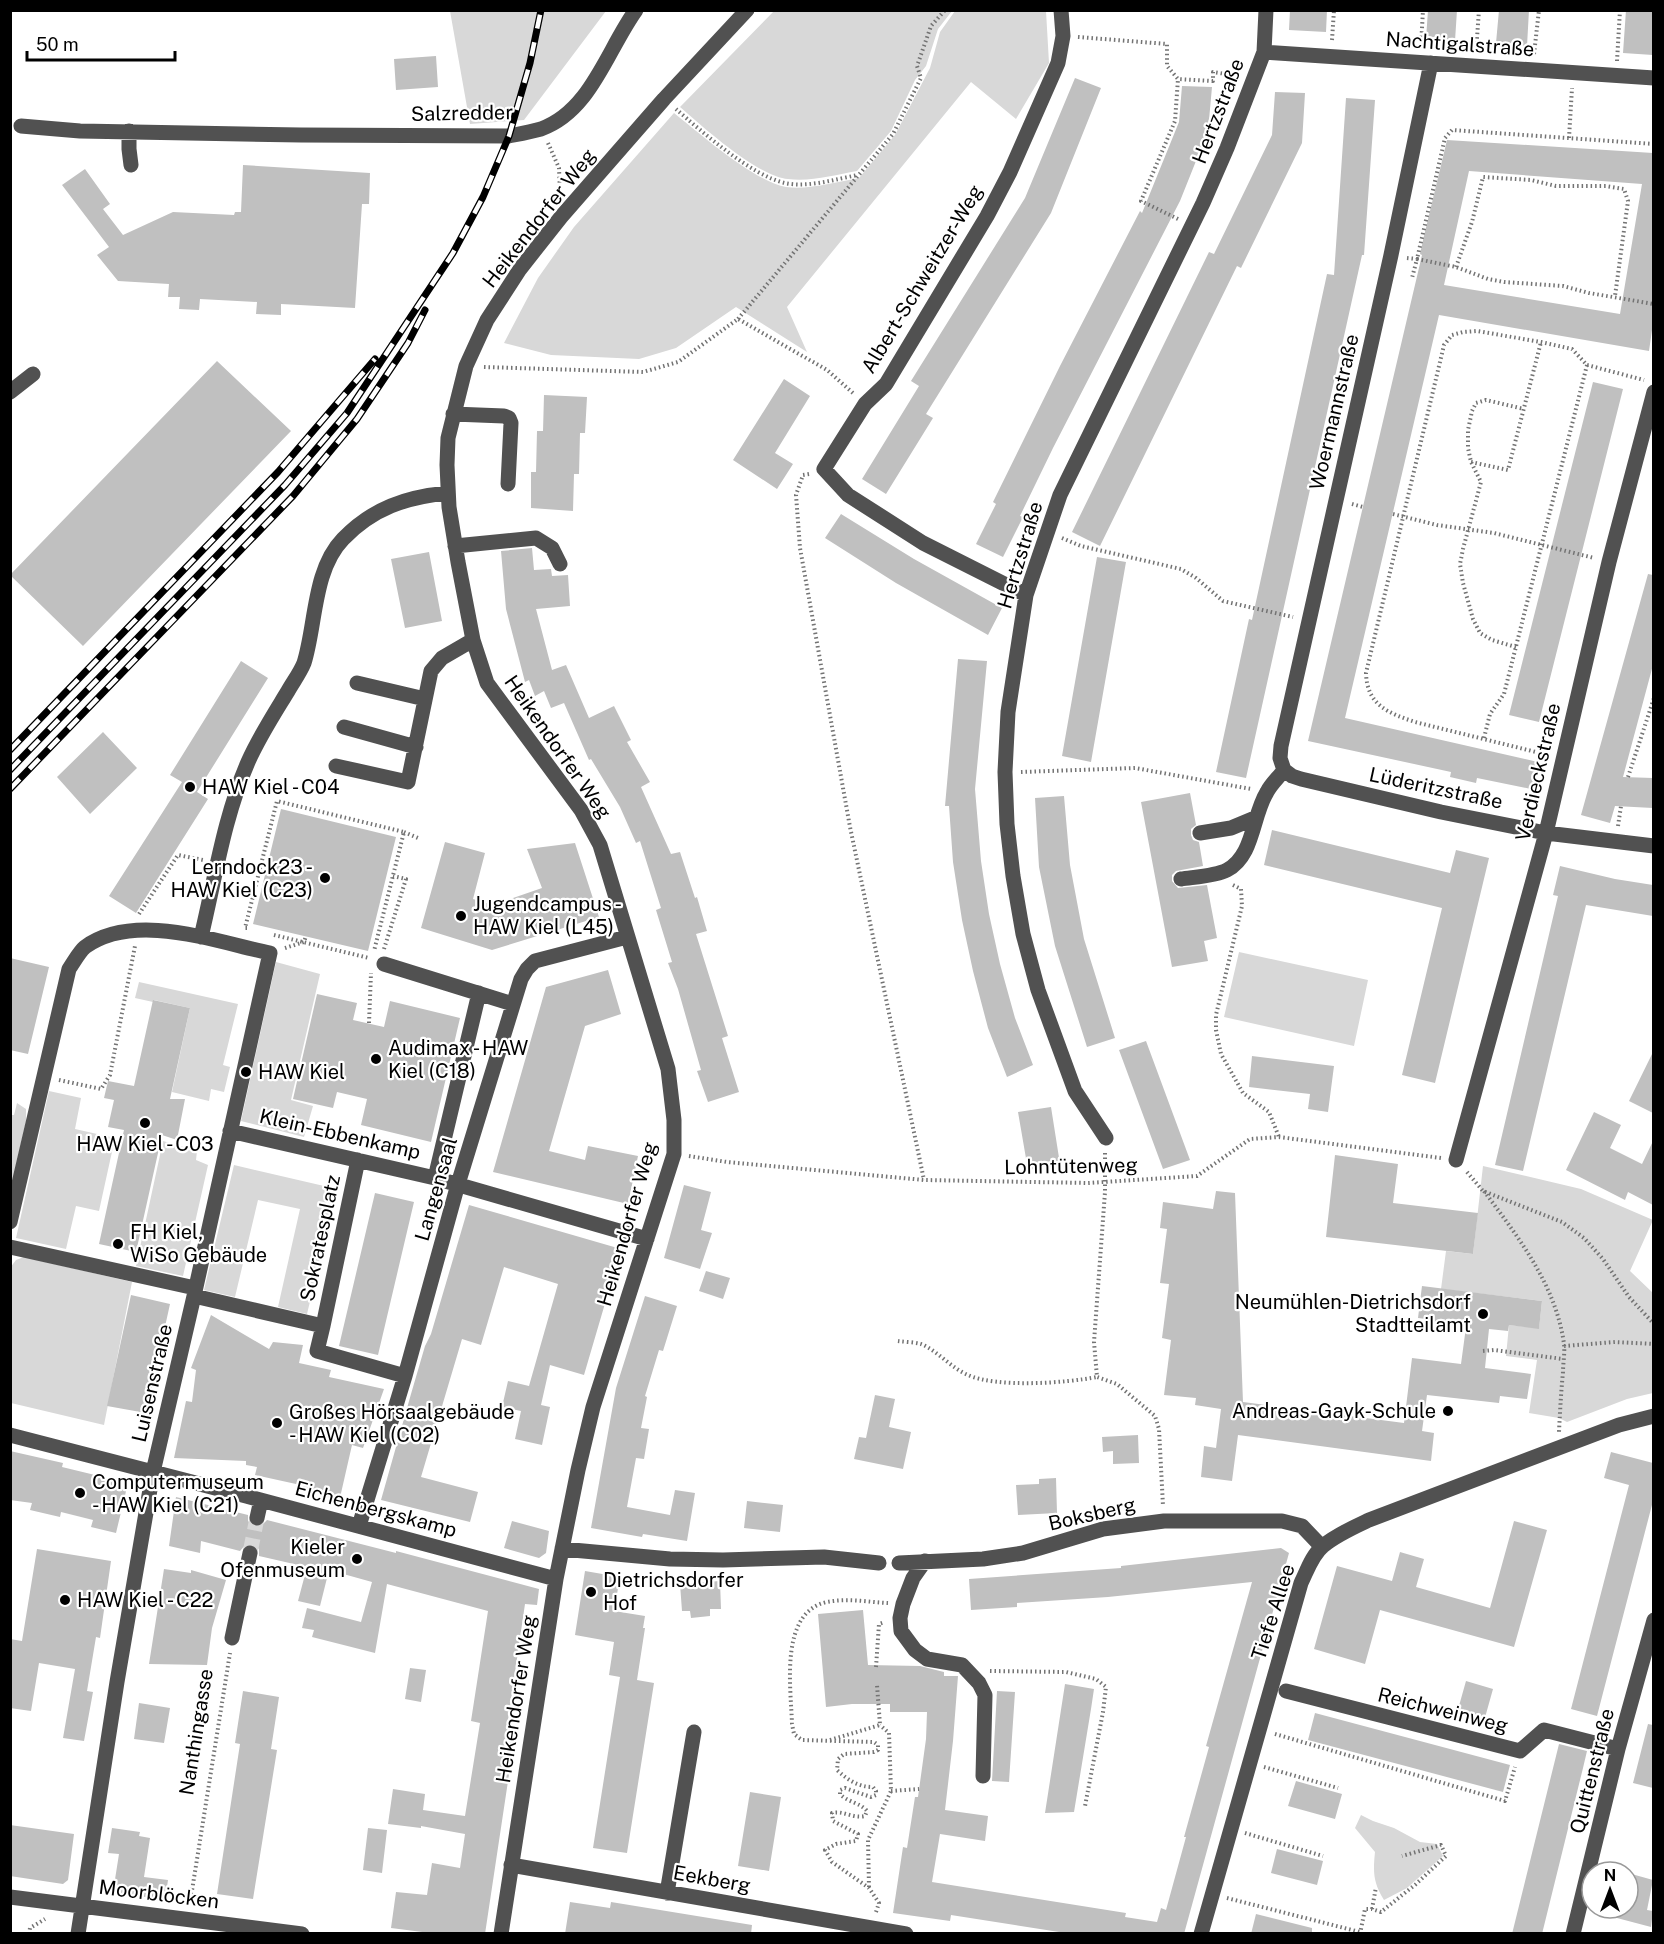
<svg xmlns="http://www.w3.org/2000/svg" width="1664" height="1944" font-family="'Public Sans',sans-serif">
	<rect width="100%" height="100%" fill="#fff"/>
	<path fill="#d8d8d8" d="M775 10 952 11 938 29 926 66 915 80 891 131 857 171C835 175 810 182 788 179 757 176 703 127 680 107Z
		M450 11V10L606 11 524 120 470 124Z
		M955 11H1046L1049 63 1016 119 971 82 787 307 807 352 736 307 676 348 639 359 551 355 504 343 538 278 574 227 674 113C699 133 755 182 786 187 809 190 836 182 859 178L895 135 930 68 940 32Z
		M1239 952 1368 980 1354 1046 1224 1017Z
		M276 962 320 974 291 1100 313 1106 304 1137 241 1121Z
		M139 982 238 1004 223 1065 230 1067 224 1092 211 1089 209 1101 172 1092 190 1008 154 1000 153 1002 135 998Z
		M49 1091 81 1098 75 1129 115 1138 99 1211 76 1206 66 1249 16 1238Z
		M17 1103 26 1109V1121L11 1187V1115H14Z
		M163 1141 197 1151 196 1160 208 1165 183 1276 136 1266Z
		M234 1165 337 1189 307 1314 278 1307 300 1209 258 1200 235 1297 204 1290Z
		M1483 1166 1581 1189 1653 1220 1630 1271 1653 1293V1393L1627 1399 1567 1422 1559 1418 1529 1413 1537 1360 1506 1356 1509 1325 1539 1328 1542 1301 1441 1289 1446 1251 1473 1254Z
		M24 1257 132 1282 104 1425 11 1403 10 1268 16 1260Z
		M1361 1815 1373 1821 1394 1828 1420 1842 1437 1844 1443 1856 1407 1888 1384 1900C1373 1882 1373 1872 1375 1852L1355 1828Z"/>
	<path fill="#c0c0c0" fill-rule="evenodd" d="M1290 10H1327L1326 32 1289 30Z
		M1428 10H1457L1455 41 1426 39Z
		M1499 10H1529L1527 46 1496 43Z
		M1626 10H1653V55L1623 53Z
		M436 56 438 87 396 90 394 59Z
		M1075 78 1101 88 1051 213 926 414 933 418 886 494 862 479 919 386 911 381 1025 198Z
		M1182 86 1212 87 1208 131 1180 201 1053 448 1020 516 1023 517 1003 557 976 544 996 504 993 502 1060 366 1140 211 1142 213 1179 122Z
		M1275 92 1305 93 1302 143 1241 268 1237 266 1100 546 1072 532 1209 252 1214 254 1272 135Z
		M1346 98 1375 100 1364 255H1362L1246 778 1216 772 1249 619 1252 620 1327 274 1334 275Z
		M1447 140 1653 153V323L1649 351 1439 315 1345 718 1538 762 1531 789 1477 778 1476 783 1450 777 1451 772 1308 741 1422 255 1420 254 1424 236ZM1469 171 1642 184 1620 314 1444 285Z
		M243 165 370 173 369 204H362L355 308 281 304V315L256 314 257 302 200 299 199 310 179 309 180 297H168L169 284 118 281 97 255 109 247 62 185 85 169 110 204 103 209 123 235 173 212 234 215 235 212H241Z
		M217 361 291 431 83 646 10 575Z
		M784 379 810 396 775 453 793 464 777 489 733 460Z
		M1593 382 1623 389 1539 722 1509 715Z
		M544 395 587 397 585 433H580L579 474H574L573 511 531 508V472H536L537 431H543Z
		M841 514 914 559 1002 608 988 635 896 583 825 538Z
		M532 548 534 570 551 569 552 576 568 575 570 606 536 609 552 670 566 665 589 718 614 706 631 740 627 742 650 782 641 787 671 854 680 852 695 898 697 897 707 931 696 934 728 1036 722 1038 739 1092 708 1102 697 1071 701 1070 678 989 668 963 672 962 656 910 661 908 640 841 636 843 620 807 591 759 589 760 564 703 551 708 544 691 535 696 529 680 525 682 506 609 501 551Z
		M429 552 442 621 405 628 391 559Z
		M1097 557 1126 562 1091 762 1062 756Z
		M1648 574 1653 575V665L1623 777 1653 778V808L1615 806 1610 823 1581 815Z
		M958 659 987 661 975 789 981 861 989 914 1000 964 1015 1018 1033 1065 1007 1077 988 1028 973 971 962 920 953 862 949 806H945Z
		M241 661 268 678 197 792 208 799 136 913 109 896 182 782 170 775Z
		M103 732 137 768 90 814 57 777Z
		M1190 793 1196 825 1191 829V835L1193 840 1199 842 1203 866 1176 871 1172 875V881L1178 888 1207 885 1217 938 1204 941 1208 961 1172 967 1141 802Z
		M1064 796 1070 865 1084 939 1115 1038 1087 1047 1055 946 1039 867 1035 798Z
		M281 809 396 837 368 951 253 924Z
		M1272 830 1450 873 1456 850 1489 858 1435 1083 1402 1075 1442 908 1264 865Z
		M445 842 485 853 473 899 493 905 542 888 527 849 575 843 599 917 492 950 421 928Z
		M1560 866 1615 879 1653 885V916L1586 905 1523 1171 1495 1165 1558 896 1553 895Z
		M10 958 49 967 28 1054 10 1050Z
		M608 970 621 1014 585 1026 549 1151 585 1160 588 1146 638 1156 628 1204 493 1172 546 987Z
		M317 994 357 1003 353 1020 384 1027 390 1001 460 1018 431 1142 361 1125 367 1099 337 1092 333 1108 293 1099Z
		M153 1000 190 1008 170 1099H185L177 1140 162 1135 136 1252 99 1244 124 1130 108 1127 114 1100 104 1098 108 1081 134 1086Z
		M1146 1041 1190 1160 1163 1169 1119 1050Z
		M1653 1052V1113L1629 1101Z
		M1252 1056 1334 1066 1328 1112 1308 1109 1310 1094 1249 1087Z
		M1051 1107 1060 1164 1028 1170 1018 1112Z
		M1594 1112 1621 1125 1610 1148 1642 1164 1653 1141V1205L1628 1192 1625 1200 1566 1170Z
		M1335 1155 1398 1164 1393 1203 1478 1213 1473 1254 1326 1237Z
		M684 1185 711 1192 701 1230 712 1233 700 1269 664 1258Z
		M1216 1191 1235 1193 1243 1402 1404 1423 1412 1358 1461 1364 1466 1327 1426 1321V1319L1418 1318 1422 1286 1542 1301 1539 1329 1509 1325 1508 1331 1489 1329 1485 1368 1531 1374 1527 1399 1500 1396 1499 1403 1427 1395 1422 1431 1434 1433 1431 1461 1238 1435 1232 1481 1201 1477 1204 1446 1216 1448 1221 1409 1195 1405 1196 1398 1164 1395 1171 1340 1162 1338 1169 1284 1160 1283 1167 1229 1160 1228 1163 1202 1213 1209Z
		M375 1193 414 1202 378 1355 339 1346Z
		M469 1205 621 1249 584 1375 550 1365 541 1405 550 1407 542 1445 515 1439 521 1411 502 1407 508 1381 529 1386 558 1284 504 1267 481 1345 462 1339 421 1477 478 1492 470 1522 381 1500 411 1394 425 1346 431 1334Z
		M706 1271 730 1278 723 1299 699 1291Z
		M131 1295 170 1304 146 1413 107 1406Z
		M645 1296 677 1306 663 1351 659 1350 645 1396 647 1397 641 1428 649 1429 644 1459 636 1458 627 1507 670 1515 675 1490 695 1493 687 1541 643 1534 642 1537 591 1528 616 1388Z
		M211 1315 269 1349 273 1342 303 1345 299 1363 331 1370 329 1377 384 1389 363 1448 352 1445 339 1502 296 1484 255 1475 257 1467 246 1465V1461L174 1458 186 1401 192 1402 196 1370 191 1368Z
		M875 1395 895 1399 889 1427 911 1432 903 1469 854 1459 859 1437 866 1438Z
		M1138 1435 1139 1463 1113 1464V1451L1103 1452 1102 1437Z
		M10 1451 63 1463 62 1467 128 1483 116 1533 91 1527 93 1520 61 1512 60 1517 30 1510 32 1503 10 1500Z
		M1611 1452 1653 1463V1501L1597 1716 1571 1709 1629 1485 1604 1478Z
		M1056 1478 1057 1513 1018 1515 1016 1485 1039 1484V1479Z
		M176 1497 248 1515V1521L254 1527H260L267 1520 396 1553V1551L539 1589 537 1605 525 1604 507 1727 516 1728 485 1934H438L391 1928 396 1892 427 1895 432 1863 460 1868 465 1834 421 1826V1828L388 1824 393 1789 425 1794 423 1810 465 1816 480 1723 471 1721 488 1611 387 1584 375 1653 312 1637 314 1630 302 1628 307 1608 361 1622 372 1582 329 1570 320 1606 298 1601 307 1567 259 1556V1549L253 1544H246L240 1551 201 1541 200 1553 169 1546Z
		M747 1501 783 1505 780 1532 744 1528Z
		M512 1521 549 1531 546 1553 539 1558 504 1548Z
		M1514 1521 1547 1530 1514 1647 1380 1610 1365 1664 1314 1649 1337 1566 1392 1581 1400 1552 1424 1559 1416 1587 1490 1608Z
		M1281 1548 1289 1553 1184 1934H1072L951 1915 950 1921 893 1913 903 1847 907 1848 915 1797H918L926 1739 927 1712H890V1704H852L826 1707 818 1614 863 1610 868 1665 920 1666 944 1672V1676H958L953 1741 945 1810 988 1816 985 1841 940 1834 932 1882 1126 1913 1125 1917 1157 1922 1161 1908 1166 1910 1186 1837H1184L1209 1747 1206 1746 1252 1582 1108 1597 1017 1603V1607L971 1610 969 1579 1121 1568V1566Z
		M37 1549 111 1561 100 1638 96 1637 87 1691 93 1692 84 1741 63 1738 75 1669 39 1663 31 1711 10 1708V1639L22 1641Z
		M164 1569 191 1573V1570L226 1580 212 1628 207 1665 149 1664Z
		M585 1571 620 1577 614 1611 645 1616 643 1628H645L637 1680 654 1683 627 1853 593 1848 620 1677 609 1675 614 1642 575 1635Z
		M720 1581 721 1609H710V1616L691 1618 690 1611H682L680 1584Z
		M410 1668 426 1670 421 1702 405 1699Z
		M1466 1681 1493 1689 1484 1721 1457 1713Z
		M1065 1684 1094 1689 1091 1709 1074 1812 1045 1813Z
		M243 1691 279 1697 271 1749 277 1750 253 1899 217 1894 240 1744 235 1743Z
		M997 1691 1015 1692 1009 1782 992 1781Z
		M139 1703 170 1708 164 1743 134 1739Z
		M1315 1713 1510 1765 1503 1792 1308 1740Z
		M1648 1724 1653 1725V1788L1633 1783Z
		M1559 1744 1587 1751 1583 1768 1542 1934H1512Z
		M1296 1781 1342 1794 1335 1819 1288 1806Z
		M750 1792 781 1797 769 1871 738 1866Z
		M10 1825 74 1834 68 1880 63 1884 10 1876Z
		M112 1828 140 1832 139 1836 150 1838 144 1877 168 1880 165 1900 113 1892 119 1854 108 1853Z
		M368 1828 387 1830 382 1873 363 1870Z
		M1277 1849 1323 1861 1317 1885 1271 1873Z
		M1628 1873 1653 1880 1647 1910 1653 1911 1651 1927 1598 1913V1908H1628Z
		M570 1902 610 1908 611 1902 752 1925 751 1934H565Z
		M1256 1914 1312 1928V1934H1251Z"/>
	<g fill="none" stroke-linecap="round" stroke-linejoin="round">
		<path stroke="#d9d9d9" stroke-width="15" stroke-dasharray="15 8" stroke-linecap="butt" d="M250 1553 257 1518"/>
		<path stroke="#737373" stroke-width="4" stroke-dasharray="1.5 3" stroke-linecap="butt" d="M1078 37 1167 44V66L1178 79 1213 81V72L1239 76
			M1332 40 1334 10
			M1421 46 1423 10
			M1476 52 1479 10
			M1534 54 1539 10
			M1617 61 1620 10
			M676 109C702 132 752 176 785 183 808 188 836 179 858 175
			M1569 138 1572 88
			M548 143 559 168 560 193
			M1654 144 1452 130 1445 138 1417 259 1456 267 1488 279 1504 282 1563 286 1589 293 1654 304
			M1178 219 1141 201 1175 121 1178 79
			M1407 258 1417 259 1412 278
			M1456 267 1472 222 1483 177 1531 180 1556 186H1606L1624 189 1628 201 1615 296
			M738 319 893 134 921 78 917 66 931 26 945 10
			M484 367 643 372 678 362 738 319 827 370 853 393
			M1471 462 1508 470 1541 342
			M809 474 803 475 796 495 800 548 850 827 924 1180
			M1352 504 1363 507
			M1393 514 1437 525 1494 533 1594 558
			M1062 538 1081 546 1181 569 1196 578 1223 601 1293 617
			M1516 647 1492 640 1480 633 1473 619 1463 583 1460 564 1463 549 1481 482 1471 462 1468 448V430L1472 411 1476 403 1486 400 1524 409
			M1484 738 1490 714 1504 694 1587 365
			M1548 755 1415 722C1388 713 1367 705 1366 673L1444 345 1452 335 1463 332 1477 331 1541 342 1572 349 1587 365 1644 380
			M1021 772 1135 768 1251 789
			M1628 777 1654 698
			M1618 826 1621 806
			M404 832 418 838
			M1233 885 1241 889 1242 906 1216 1015V1030L1221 1054 1243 1093 1269 1112 1279 1137
			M139 914 178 855 203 860
			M247 928H245L277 801 404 832 374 951
			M274 935 369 958
			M285 948 304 942 306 936
			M384 949 406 879 393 876
			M369 1023 371 973
			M59 1080 101 1089 110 1075 135 946
			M1105 1153V1192L1094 1342 1097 1377 1117 1384 1155 1416 1159 1429 1163 1506
			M689 1156 727 1162 924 1180 1088 1183 1197 1176 1250 1139 1279 1137 1441 1158
			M1467 1172 1483 1191 1562 1222 1584 1238 1603 1259 1629 1297 1654 1324
			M1484 1191C1518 1237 1556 1285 1564 1344 1565 1353 1563 1363 1563 1372 1561 1392 1560 1412 1559 1432
			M898 1341C905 1342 914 1342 921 1344 938 1351 951 1368 968 1375 997 1388 1066 1383 1097 1377
			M1564 1346 1615 1342 1654 1344
			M1483 1351 1494 1350 1563 1359
			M876 1667 879 1624 885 1622
			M990 1671 1066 1672 1096 1679 1106 1687 1103 1712 1085 1806
			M1275 1734 1505 1801 1515 1767
			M830 1740 880 1725 877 1685
			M1264 1767 1338 1788
			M891 1791 919 1789
			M1245 1833 1323 1856
			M869 1887 868 1840 891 1791 889 1733 880 1725
			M1227 1898 1360 1932
			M190 1903 230 1653
			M1372 1909 1376 1887
			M876 1912 879 1903 869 1888 832 1862 825 1850 836 1844 856 1841 858 1834 833 1821 832 1813C843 1810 853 1819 865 1816L867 1811C861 1803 847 1802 840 1794V1790L845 1788 871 1797 876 1795V1791L873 1787C858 1787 848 1780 837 1770L838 1759 844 1754 874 1752 878 1750V1745L874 1742 802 1740 794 1734 792 1724C791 1688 779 1612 827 1602 847 1598 868 1602 888 1603
			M29 1934 30 1928 45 1919
			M1360 1934 1365 1909H1372L1381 1912 1416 1884 1446 1856 1441 1845 1402 1856"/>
		<path stroke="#515151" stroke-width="15" d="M1264 52 1654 78
			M21 126 80 131 301 135 509 136C519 134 530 132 541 129 591 111 607 50 636 10
			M129 131V149L131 165
			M10 392 33 374
			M453 414 504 416 509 418 511 423 508 484
			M455 546 536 538 552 548 560 564
			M1026 595 923 543 848 495 824 469 865 404 886 384 987 216 1010 172 1058 63 1063 36 1061 10
			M357 683 425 699
			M344 727 416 747
			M336 766 408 782 431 671 442 658 473 640
			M1284 770 1280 758 1281 746 1391 255 1431 63
			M1284 770 1292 776 1301 779 1441 812 1546 833 1654 846
			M1200 833 1231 828 1255 818
			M1181 879C1194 877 1216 876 1227 870 1254 856 1252 816 1267 792 1271 784 1279 777 1284 770
			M201 937C215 879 224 817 248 762 259 737 274 714 288 691 293 682 300 673 304 663 316 625 313 570 343 539 373 508 406 497 448 493
			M384 964 513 1004
			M230 1131 435 1178 647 1239
			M1106 1138 1075 1091 1038 990 1023 934 1013 876 1007 824 1005 772 1008 712 1026 595 1060 495 1203 203 1227 148 1264 52 1266 10
			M1456 1160 1546 833 1609 562 1654 392
			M435 1178 479 993
			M10 1222 69 969C74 962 79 952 85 947 135 911 216 942 270 953L194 1296 153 1472 117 1682 78 1934
			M10 1247 195 1288
			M194 1296 323 1326 317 1351 405 1376
			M323 1326 358 1160
			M10 1435 246 1496 556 1579
			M257 1518 261 1500
			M359 1526 405 1376 458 1184 521 979 527 969 535 961 627 937
			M562 1549 670 1559 723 1560 824 1557 879 1563
			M925 1561 913 1578 903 1604 900 1618 901 1631 915 1650 927 1659 962 1665 979 1683 985 1695 983 1776
			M899 1563 983 1559 1023 1553 1103 1529 1164 1521H1282L1302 1526 1322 1547
			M232 1638 250 1553
			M1286 1691 1520 1751 1544 1730 1618 1749
			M511 1865 906 1934
			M667 1893 694 1732
			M10 1897 302 1934
			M501 1934 556 1579 578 1470 593 1407 674 1154V1120L668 1069 600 845 581 810 487 683 473 640 458 562 449 507 447 465 448 438 466 366 487 320 520 269 561 217 664 99 747 10
			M1201 1934 1301 1583C1307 1571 1312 1555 1323 1546 1336 1535 1354 1527 1369 1520L1619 1425 1654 1416
			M1573 1934 1618 1749 1654 1620"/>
		<defs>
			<path id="rail" d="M10 750 278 472 375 359
				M10 770 285 485 347 413 453 253 483 197 509 136 530 63 541 10
				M10 789 293 496 357 419 408 343 425 310"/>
		</defs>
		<use href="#rail" stroke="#000" stroke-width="7"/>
		<use href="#rail" stroke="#fff" stroke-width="4.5" stroke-dasharray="14" stroke-linecap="butt"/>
	</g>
	<g fill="#000" stroke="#fff" stroke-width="2">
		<circle cx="190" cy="787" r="6"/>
		<circle cx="325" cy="878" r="6"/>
		<circle cx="461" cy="916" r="6"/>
		<circle cx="376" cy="1059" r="6"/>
		<circle cx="246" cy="1072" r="6"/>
		<circle cx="145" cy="1123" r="6"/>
		<circle cx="118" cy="1244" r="6"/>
		<circle cx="1483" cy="1314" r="6"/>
		<circle cx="1448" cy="1411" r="6"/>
		<circle cx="277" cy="1423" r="6"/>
		<circle cx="80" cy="1493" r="6"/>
		<circle cx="357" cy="1559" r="6"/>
		<circle cx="591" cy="1592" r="6"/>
		<circle cx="65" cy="1600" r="6"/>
	</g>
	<g text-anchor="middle" stroke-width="4.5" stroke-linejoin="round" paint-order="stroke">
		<g font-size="20" fill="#000" stroke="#fff">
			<text transform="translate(1460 44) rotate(4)" y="7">Nachtigalstraße</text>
			<text transform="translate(1218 111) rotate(-69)" y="7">Hertzstraße</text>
			<text transform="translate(462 113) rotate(-1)" y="7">Salzredder</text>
			<text transform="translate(539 218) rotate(-52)" y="7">Heikendorfer Weg</text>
			<text transform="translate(922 279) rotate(-59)" y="7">Albert-Schweitzer-Weg</text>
			<text transform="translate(1334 412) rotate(-77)" y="7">Woermannstraße</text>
			<text transform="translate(1020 555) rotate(-73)" y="7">Hertzstraße</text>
			<text transform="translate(558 747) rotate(55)" y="7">Heikendorfer Weg</text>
			<text transform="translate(1538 772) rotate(-77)" y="7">Verdieckstraße</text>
			<text transform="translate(1436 788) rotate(12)" y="7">Lüderitzstraße</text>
			<text transform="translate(340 1134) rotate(13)" y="7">Klein-Ebbenkamp</text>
			<text transform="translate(1071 1166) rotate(-1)" y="7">Lohntütenweg</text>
			<text transform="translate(436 1189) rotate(-74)" y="7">Langensaal</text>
			<text transform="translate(627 1224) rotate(-74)" y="7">Heikendorfer Weg</text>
			<text transform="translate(320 1238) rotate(-78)" y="7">Sokratesplatz</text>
			<text transform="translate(152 1383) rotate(-77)" y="7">Luisenstraße</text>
			<text transform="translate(376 1509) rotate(15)" y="7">Eichenbergskamp</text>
			<text transform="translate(1092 1514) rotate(-13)" y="7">Boksberg</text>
			<text transform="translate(1273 1612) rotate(-72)" y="7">Tiefe Allee</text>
			<text transform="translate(516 1699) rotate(-81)" y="7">Heikendorfer Weg</text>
			<text transform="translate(1443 1710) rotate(14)" y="7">Reichweinweg</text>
			<text transform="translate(196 1732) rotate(-81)" y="7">Nanthingasse</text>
			<text transform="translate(1592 1771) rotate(-76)" y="7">Quittenstraße</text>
			<text transform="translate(712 1879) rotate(10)" y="7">Eekberg</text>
			<text transform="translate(159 1894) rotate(7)" y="7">Moorblöcken</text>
		</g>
		<g font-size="20" fill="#000" stroke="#fff" text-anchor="start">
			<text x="202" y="794">HAW Kiel - C04</text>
			<text x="313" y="874" text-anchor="end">Lerndock23 -<tspan x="313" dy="23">HAW Kiel (C23)</tspan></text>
			<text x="473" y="911">Jugendcampus -<tspan x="473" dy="23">HAW Kiel (L45)</tspan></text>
			<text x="388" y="1055">Audimax - HAW<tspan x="388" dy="23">Kiel (C18)</tspan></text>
			<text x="258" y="1079">HAW Kiel</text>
			<text x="145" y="1151" text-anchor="middle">HAW Kiel - C03</text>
			<text x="130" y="1239">FH Kiel,<tspan x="130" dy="23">WiSo Gebäude</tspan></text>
			<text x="1471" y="1309" text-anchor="end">Neumühlen-Dietrichsdorf<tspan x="1471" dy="23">Stadtteilamt</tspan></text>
			<text x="1436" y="1418" text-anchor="end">Andreas-Gayk-Schule</text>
			<text x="289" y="1419">Großes Hörsaalgebäude<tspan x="289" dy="23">- HAW Kiel (C02)</tspan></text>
			<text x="92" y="1489">Computermuseum<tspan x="92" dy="23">- HAW Kiel (C21)</tspan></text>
			<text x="345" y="1554" text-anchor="end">Kieler<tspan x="345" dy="23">Ofenmuseum</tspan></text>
			<text x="603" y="1587">Dietrichsdorfer<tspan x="603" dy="23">Hof</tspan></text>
			<text x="77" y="1607">HAW Kiel - C22</text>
		</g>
	</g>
	<rect width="1664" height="1944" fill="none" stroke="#000000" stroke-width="24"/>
	<g transform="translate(1610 1890)"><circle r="28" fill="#ffffff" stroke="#999999" stroke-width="1.5"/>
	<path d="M0-4.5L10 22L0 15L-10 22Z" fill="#000000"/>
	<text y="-9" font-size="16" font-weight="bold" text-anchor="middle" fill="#000000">N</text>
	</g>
	<path d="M27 51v9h148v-9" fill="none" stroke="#000000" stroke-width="3"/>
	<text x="36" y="51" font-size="18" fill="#000000" stroke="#ffffff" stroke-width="4.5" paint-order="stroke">50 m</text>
</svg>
